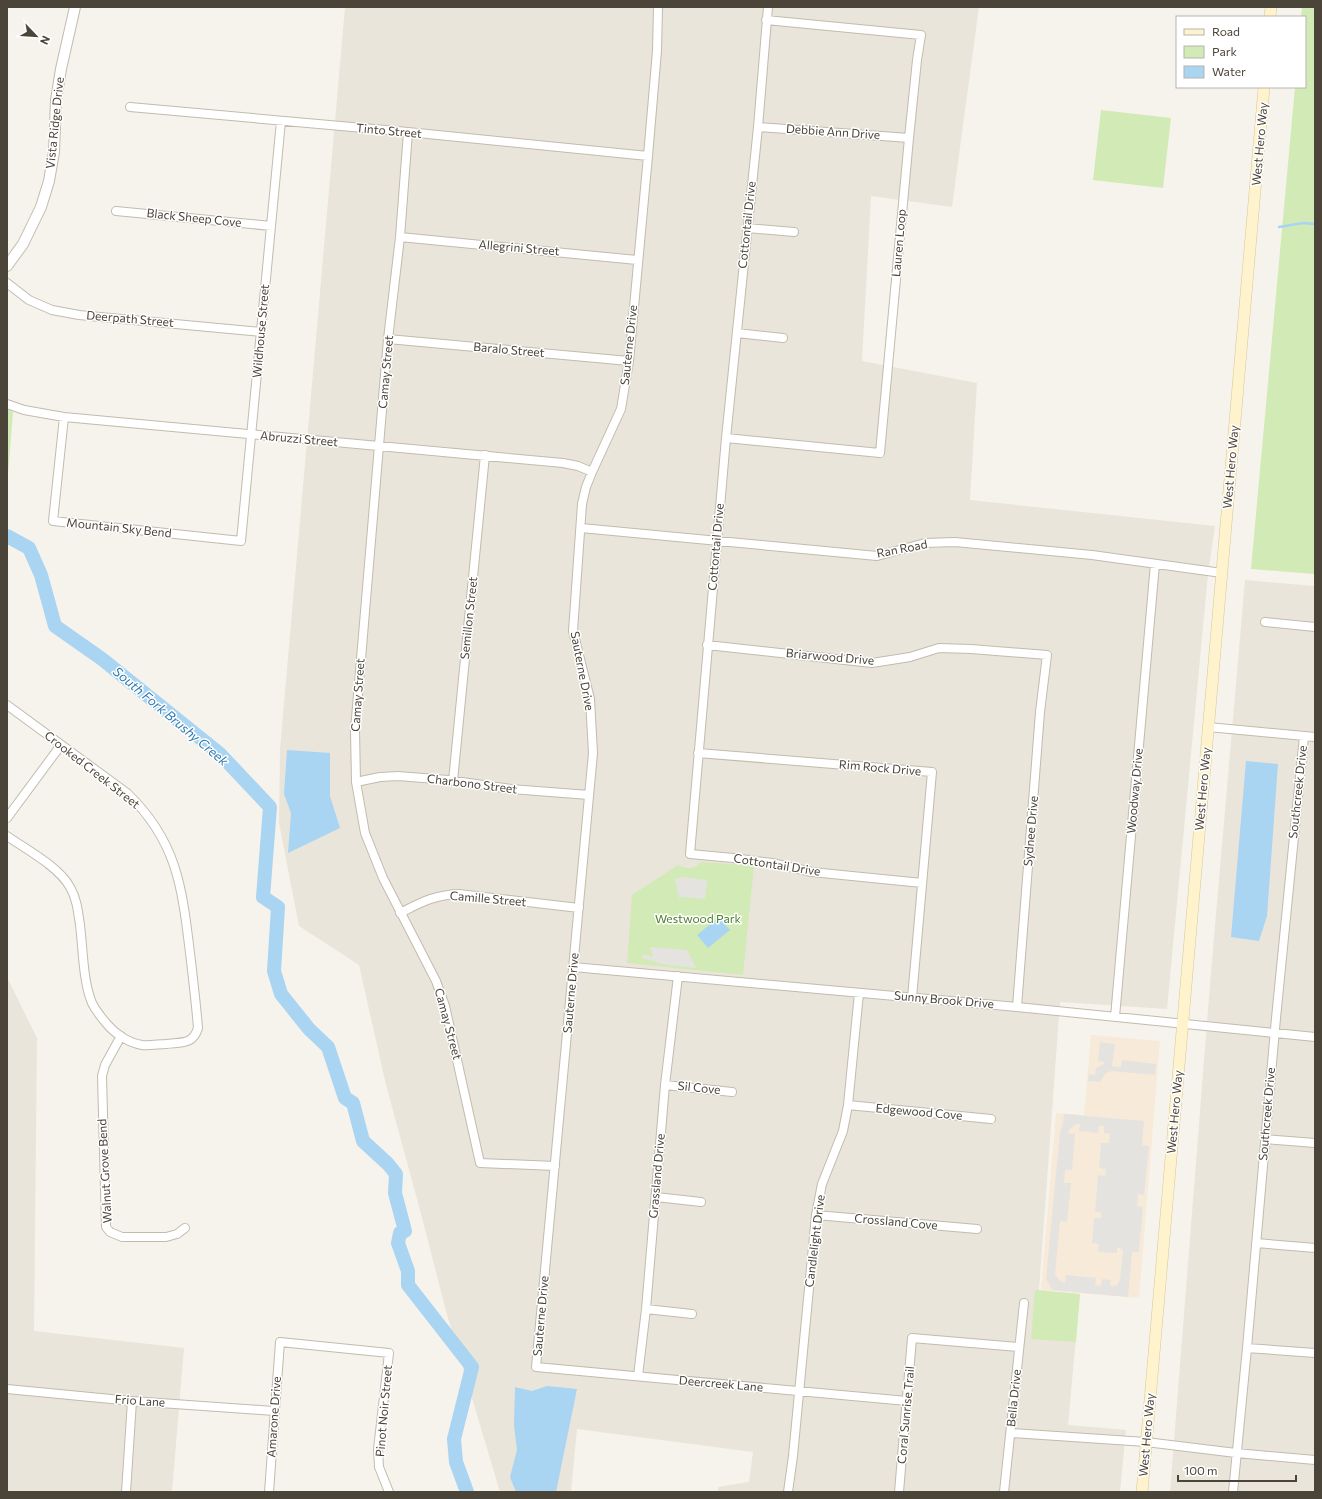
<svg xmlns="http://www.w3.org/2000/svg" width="1322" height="1499" font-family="Commissioner,sans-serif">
	<rect width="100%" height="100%" fill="#f6f3ec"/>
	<path fill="#eae5da" d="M345 7H979L952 207 871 196 862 361 977 383 970 500 1215 526 1208 574 1167 1009 1060 1002 1039 1290 1080 1294 1068 1425 1126 1430 1120 1492H718V1487L749 1482 753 1452 577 1429 571 1492H500L446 1311 420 1210 386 1085 359 965 299 926 279 823 280 749Z
		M1245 580 1315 586V1492H1170L1211 972Z
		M7 977 37 1038 34 1331 184 1348 172 1492H7Z"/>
	<path fill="#f7ead8" d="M1091 1035 1160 1041 1139 1298 1041 1290 1056 1113 1084 1115Z"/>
	<path fill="#d2eab5" d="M1302 7H1315V574L1251 569 1295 87H1305V17H1301Z
		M1101 110 1171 118 1163 188 1093 180Z
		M7 409 13 412 7 487Z
		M701 862H703L754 866 743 975 627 963 632 895 678 865C688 869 693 870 701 862Z
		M1035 1290 1080 1294 1076 1342 1031 1339Z"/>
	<path fill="#e5e3e0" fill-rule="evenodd" d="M682 877 707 880 705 899 685 897 679 898 675 879Z
		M650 947 687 950 696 968 662 964 642 958 643 954 653 957Z
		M1100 1042 1115 1044 1112 1066 1121 1067 1122 1060 1156 1064 1155 1075 1111 1071 1105 1074 1100 1082 1088 1081 1089 1074 1095 1075 1096 1068 1104 1064V1062L1098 1061Z
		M1064 1114 1144 1121 1142 1145 1149 1146 1144 1195 1138 1194 1137 1206 1143 1207 1139 1252H1132L1128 1297 1052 1290 1046 1279 1060 1132 1063 1123ZM1076 1124H1080L1079 1131 1098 1133 1099 1126H1104V1133L1110 1134 1109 1143H1101L1099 1168 1106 1169 1105 1176 1098 1175 1095 1212H1101V1218H1094L1092 1243 1099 1244 1098 1252 1117 1253V1247L1122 1249 1123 1251 1120 1280 1117 1285 1114 1286H1110L1111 1280 1102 1279 1101 1286 1095 1285 1096 1278 1066 1275 1065 1283 1059 1280 1055 1274 1060 1221 1067 1222 1071 1183H1064L1065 1170H1072L1075 1134 1068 1133 1070 1129Z"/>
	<path fill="#a9d4f2" d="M287 750 330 753V796L340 828 288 853 291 813 284 794Z
		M1246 761 1278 764 1267 916 1259 941 1231 937Z
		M719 917 730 930 708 948 697 935Z
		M547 1386 577 1389 556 1492H516L510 1477 517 1450 514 1425 515 1387 532 1391Z"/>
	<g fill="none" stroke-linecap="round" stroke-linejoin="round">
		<path stroke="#a9d4f2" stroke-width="2.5" d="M1279 227 1303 223 1315 224"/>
		<path stroke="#a9d4f2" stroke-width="14" d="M7 536 29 548 41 575 55 626 102 659 220 754 270 807 263 897 278 907 274 971 281 994 309 1029 328 1047 345 1098 353 1103 363 1141 388 1164 396 1174 395 1193 405 1231 400 1233 398 1243 408 1271V1285L472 1367 454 1439 456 1462 467 1492"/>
		<defs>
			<path id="minor" d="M658 7 657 51 648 156 629 361 621 409 592 472 586 487 582 504 573 631 590 699 593 753 536 1367 907 1401
				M768 7 758 127 726 438 690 854 733 858 772 863 812 872 922 883
				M130 107 408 132 648 156
				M758 127 909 138
				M408 132 400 237 388 339 355 730 356 782 365 833 383 878 436 981 445 1006 480 1163 555 1166
				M116 211 271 226
				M747 228 794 232
				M400 237 637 260
				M7 283 29 300 52 310 79 315 261 332
				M737 333 783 338
				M388 339 629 361
				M7 404 24 410 64 417 563 463 578 466 592 472
				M64 417 53 521 241 541 281 121
				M726 438 880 453 909 138 917 60 921 35 766 20
				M581 528 877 556 925 543 955 542 1092 555 1222 573
				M1265 622 1315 627
				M707 645 872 663 910 657 939 648 971 649 1047 655 1040 712 1017 1007
				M7 705 127 793C177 841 182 887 190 953 193 978 196 1003 198 1028 193 1045 181 1042 166 1044 159 1044 150 1046 142 1045 129 1043 115 1034 106 1023 101 1017 96 1011 92 1003 83 982 83 949 80 925 78 912 77 899 70 887 58 866 27 850 7 836
				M1208 727 1315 737
				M698 753 932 772 912 998
				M453 781 485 455
				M356 782 380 777 398 776 448 780 511 789 589 795
				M7 818 61 745
				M400 913C422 902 434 895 459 894L579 908
				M573 967 1017 1007 1315 1037
				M1115 1017 1155 564
				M121 1036 105 1065 102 1076 106 1227 110 1232 122 1237H166L177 1234 185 1228
				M665 1085 732 1092
				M848 1105 991 1119
				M1265 1139 1315 1143
				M656 1197 701 1202
				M816 1215 977 1229
				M1256 1243 1315 1248
				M646 1309 692 1314
				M1247 1348 1315 1353
				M638 1376 646 1309 665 1085 678 976
				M7 1389 132 1401 274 1411
				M1011 1433 1146 1442 1236 1453 1315 1460
				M126 1492 132 1401
				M269 1492 280 1342 389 1353 378 1449 379 1467 389 1492
				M788 1492 793 1456 816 1215 822 1184 843 1131 848 1105 859 993
				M899 1492 912 1338 1019 1347
				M1004 1492 1024 1303
				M1233 1492 1247 1348 1276 1018 1304 736"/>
			<path id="tertiary" d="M7 266 23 244 41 207 49 181 54 152 56 100 61 69 75 7"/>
			<path id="secondary" d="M1270 17 1271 7
				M1142 1492 1264 87"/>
		</defs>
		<use href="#minor" stroke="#c2bbae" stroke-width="10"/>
		<use href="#tertiary" stroke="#c2bbae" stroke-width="12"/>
		<use href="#secondary" stroke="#d6c79b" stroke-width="12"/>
		<use href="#minor" stroke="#fff" stroke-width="8"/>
		<use href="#tertiary" stroke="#fff" stroke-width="10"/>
		<use href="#secondary" stroke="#fff3cd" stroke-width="11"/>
	</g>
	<g text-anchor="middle" stroke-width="3" stroke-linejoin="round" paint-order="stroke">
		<g font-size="12" fill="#4b4439" stroke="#fff">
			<text transform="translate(55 123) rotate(-84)" y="4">Vista Ridge Drive</text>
			<text transform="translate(389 131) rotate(5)" y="4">Tinto Street</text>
			<text transform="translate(833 132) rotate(4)" y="4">Debbie Ann Drive</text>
			<text transform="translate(1260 144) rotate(-85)" y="4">West Hero Way</text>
			<text transform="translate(194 218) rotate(6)" y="4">Black Sheep Cove</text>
			<text transform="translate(747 225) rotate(-84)" y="4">Cottontail Drive</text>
			<text transform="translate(899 243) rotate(-85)" y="4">Lauren Loop</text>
			<text transform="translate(519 248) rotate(5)" y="4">Allegrini Street</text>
			<text transform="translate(130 319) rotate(5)" y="4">Deerpath Street</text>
			<text transform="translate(261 331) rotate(-85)" y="4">Wildhouse Street</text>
			<text transform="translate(629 345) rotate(-84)" y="4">Sauterne Drive</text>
			<text transform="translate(509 350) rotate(5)" y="4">Baralo Street</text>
			<text transform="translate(386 372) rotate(-85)" y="4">Camay Street</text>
			<text transform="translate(299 439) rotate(5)" y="4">Abruzzi Street</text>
			<text transform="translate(1231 467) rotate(-85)" y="4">West Hero Way</text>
			<text transform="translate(119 528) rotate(6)" y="4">Mountain Sky Bend</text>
			<text transform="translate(716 547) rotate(-85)" y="4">Cottontail Drive</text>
			<text transform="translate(902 549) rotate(-11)" y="4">Ran Road</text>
			<text transform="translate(469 618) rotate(-84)" y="4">Semillon Street</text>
			<text transform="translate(830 657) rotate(5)" y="4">Briarwood Drive</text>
			<text transform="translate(582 671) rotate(79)" y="4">Sauterne Drive</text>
			<text transform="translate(358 695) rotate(-86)" y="4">Camay Street</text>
			<text transform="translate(880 768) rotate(5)" y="4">Rim Rock Drive</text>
			<text transform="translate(92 770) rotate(38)" y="4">Crooked Creek Street</text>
			<text transform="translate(472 784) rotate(7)" y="4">Charbono Street</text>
			<text transform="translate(1203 789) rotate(-85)" y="4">West Hero Way</text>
			<text transform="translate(1135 791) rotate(-85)" y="4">Woodway Drive</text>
			<text transform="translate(1298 792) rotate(-84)" y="4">Southcreek Drive</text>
			<text transform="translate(1031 831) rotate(-85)" y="4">Sydnee Drive</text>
			<text transform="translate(777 865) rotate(9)" y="4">Cottontail Drive</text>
			<text transform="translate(488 899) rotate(5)" y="4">Camille Street</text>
			<text transform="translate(571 993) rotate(-85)" y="4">Sauterne Drive</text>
			<text transform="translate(944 1000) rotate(5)" y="4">Sunny Brook Drive</text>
			<text transform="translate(448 1024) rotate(75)" y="4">Camay Street</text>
			<text transform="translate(699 1088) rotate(6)" y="4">Sil Cove</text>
			<text transform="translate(919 1112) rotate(5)" y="4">Edgewood Cove</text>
			<text transform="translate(1175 1112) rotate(-85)" y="4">West Hero Way</text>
			<text transform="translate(1267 1114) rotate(-85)" y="4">Southcreek Drive</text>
			<text transform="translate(105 1171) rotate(-93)" y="4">Walnut Grove Bend</text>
			<text transform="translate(657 1176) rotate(-85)" y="4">Grassland Drive</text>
			<text transform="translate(896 1222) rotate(5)" y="4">Crossland Cove</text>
			<text transform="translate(815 1241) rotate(-83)" y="4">Candlelight Drive</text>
			<text transform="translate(541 1316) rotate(-85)" y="4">Sauterne Drive</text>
			<text transform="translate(721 1384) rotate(5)" y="4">Deercreek Lane</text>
			<text transform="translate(1014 1398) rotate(-84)" y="4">Bella Drive</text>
			<text transform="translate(140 1401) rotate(4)" y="4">Frio Lane</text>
			<text transform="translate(384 1411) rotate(-85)" y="4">Pinot Noir Street</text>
			<text transform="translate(906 1415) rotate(-85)" y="4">Coral Sunrise Trail</text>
			<text transform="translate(274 1417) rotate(-86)" y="4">Amarone Drive</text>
			<text transform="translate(1147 1435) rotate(-85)" y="4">West Hero Way</text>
		</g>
		<g font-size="12" fill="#4a7f2a" stroke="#fff">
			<text x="698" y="923">Westwood Park</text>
		</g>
		<g font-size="13" font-style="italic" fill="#2e7ab2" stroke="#fff">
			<text transform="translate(171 716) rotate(40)" y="5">South Fork Brushy Creek</text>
		</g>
	</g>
	<rect width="1322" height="1499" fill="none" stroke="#4b4439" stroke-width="16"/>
	<rect x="1176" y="16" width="130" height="72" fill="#ffffff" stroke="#b7b4b0"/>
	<rect x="1184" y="29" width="20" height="6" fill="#fff3cd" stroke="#b7b4b0"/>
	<text x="1212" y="36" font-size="12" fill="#4b4439">Road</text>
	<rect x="1184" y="46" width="20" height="12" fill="#d2eab5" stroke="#b7b4b0"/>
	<text x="1212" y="56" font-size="12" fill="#4b4439">Park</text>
	<rect x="1184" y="66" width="20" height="12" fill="#a9d4f2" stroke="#b7b4b0"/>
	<text x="1212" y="76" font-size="12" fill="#4b4439">Water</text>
	<g transform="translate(36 36) rotate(115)" stroke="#ffffff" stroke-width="3" paint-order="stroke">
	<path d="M0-3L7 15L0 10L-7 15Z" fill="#4b4439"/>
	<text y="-6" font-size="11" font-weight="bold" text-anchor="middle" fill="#4b4439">N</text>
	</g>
	<path d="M1178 1475v6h118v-6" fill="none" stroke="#4b4439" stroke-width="2"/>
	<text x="1184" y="1475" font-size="12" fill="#4b4439" stroke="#ffffff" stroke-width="3" paint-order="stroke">100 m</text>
</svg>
